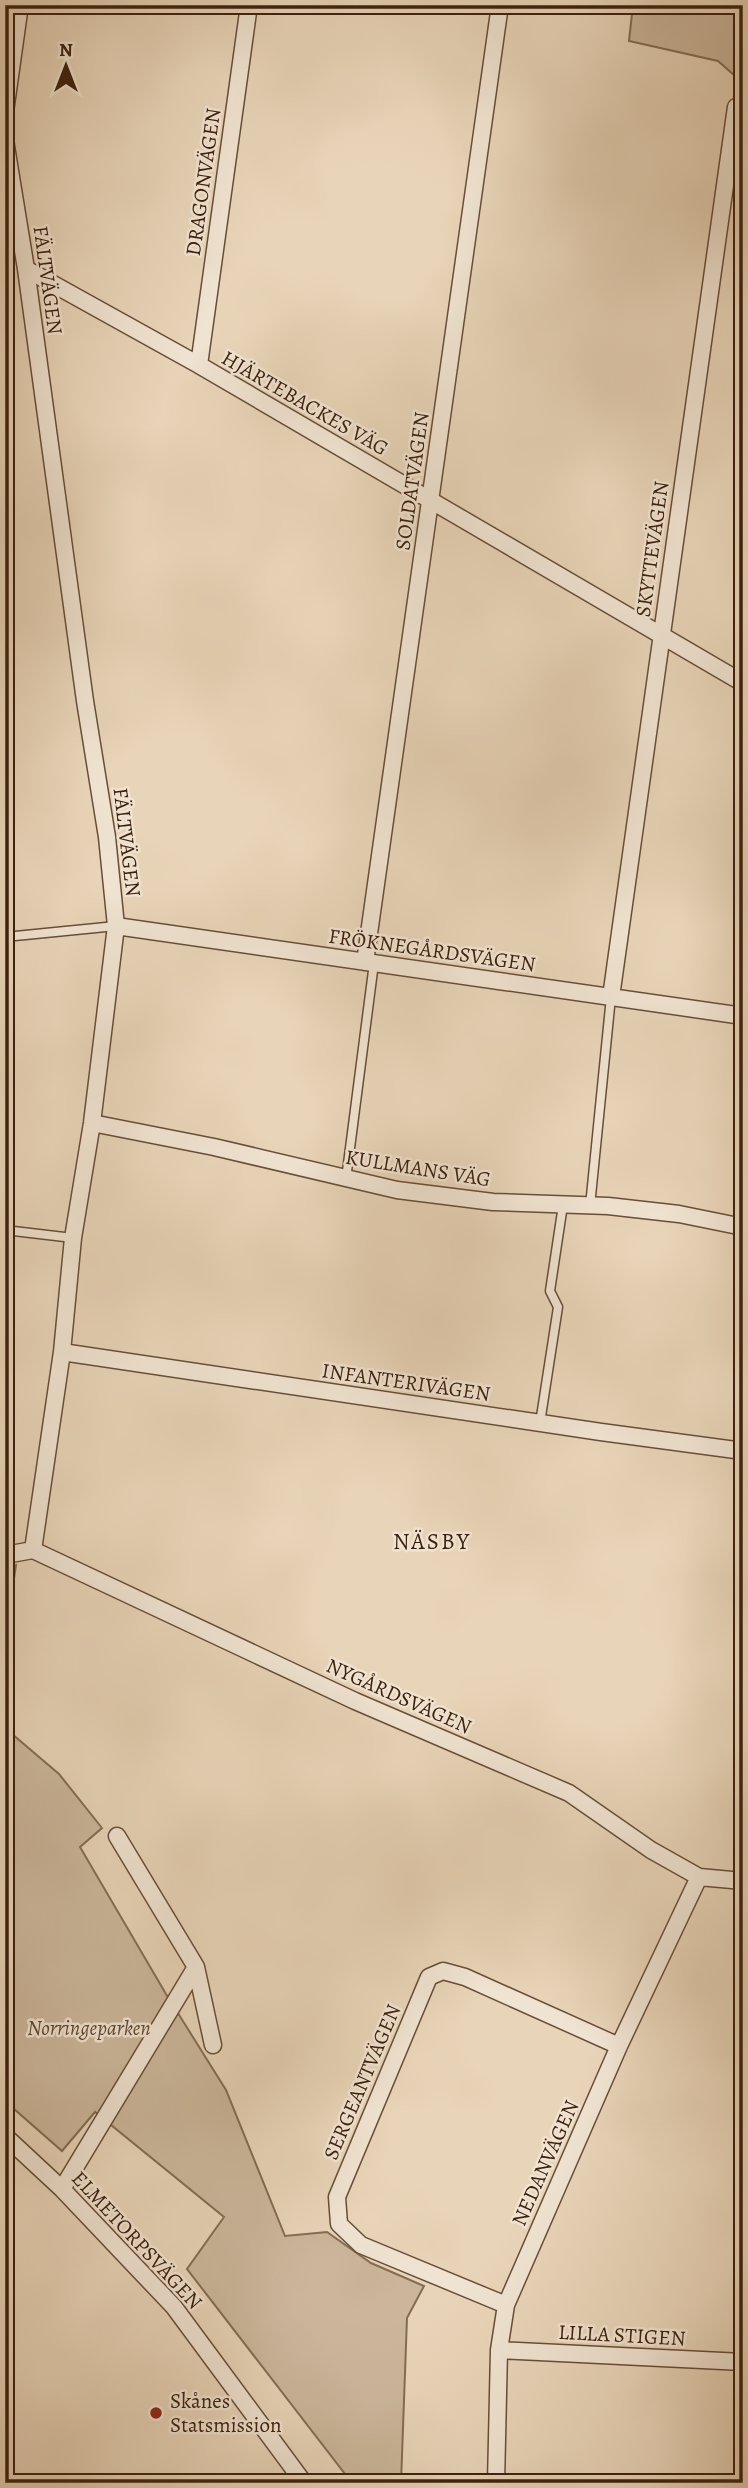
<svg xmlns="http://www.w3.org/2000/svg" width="748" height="2488" font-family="Alegreya,serif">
	<rect width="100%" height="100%" fill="#e8d4b8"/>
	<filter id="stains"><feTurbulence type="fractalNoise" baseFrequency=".00286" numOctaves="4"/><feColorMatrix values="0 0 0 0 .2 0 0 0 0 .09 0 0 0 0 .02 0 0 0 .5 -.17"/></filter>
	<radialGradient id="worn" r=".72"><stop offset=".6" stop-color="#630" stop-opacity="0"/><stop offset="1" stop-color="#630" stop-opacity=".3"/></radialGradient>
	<path fill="#cbb69b" stroke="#846c54" stroke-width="2" d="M633 5H743V83L718 61 629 41Z
		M16 1565 5 1639V1567Z
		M5 1728 59 1774 102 1828 80 1847 166 1994 226 2090 285 2236 327 2232 371 2263 424 2286 407 2318 401 2483H352L187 2269 224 2217 95 2112 62 2151 5 2101Z"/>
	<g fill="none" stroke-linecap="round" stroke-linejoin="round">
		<defs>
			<path id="service" d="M5 937 116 926
				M346 1179 374 963
				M590 1206 611 997
				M5 1230 73 1238
				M540 1423 558 1307 550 1291 563 1205"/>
			<path id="minor" d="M5 112 20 5
				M5 140 26 269 85 701 107 837 116 926 92 1123 73 1238 62 1352 33 1550
				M26 269 199 365 743 683
				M199 365 249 5
				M116 926 743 1016
				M365 962 500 5
				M611 997 736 107
				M92 1123 214 1147 397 1190 493 1202 608 1206 679 1214 743 1227
				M62 1352 601 1432 743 1451
				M33 1550 355 1701 569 1793 651 1850 699 1877 743 1881
				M5 1555 33 1550
				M117 1836 196 1967 213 2045
				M5 2136 62 2189 174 2307 304 2483
				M62 2189 196 1967
				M506 2305 361 2245 339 2224 337 2197 429 1977 443 1971 465 1977 619 2046
				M499 2350 743 2362
				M496 2483 499 2350 506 2305 619 2046 699 1877"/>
		</defs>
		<use href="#service" stroke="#684e38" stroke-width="11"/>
		<use href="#minor" stroke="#684e38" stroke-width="19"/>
		<use href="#service" stroke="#f0e3d1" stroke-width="8"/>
		<use href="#minor" stroke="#f0e3d1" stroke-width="16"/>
	</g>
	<circle fill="#8f2418" stroke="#f0e3d1" stroke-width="2.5" cx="156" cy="2413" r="7"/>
	<g text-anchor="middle" stroke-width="5" stroke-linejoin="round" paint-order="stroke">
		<g font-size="21" fill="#3d210e" stroke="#f0e3d1">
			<text transform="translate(203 182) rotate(-82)" y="7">DRAGONVÄGEN</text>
			<text transform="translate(48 280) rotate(82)" y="7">FÄLTVÄGEN</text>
			<text transform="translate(305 403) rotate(30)" y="7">HJÄRTEBACKES VÄG</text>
			<text transform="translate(412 481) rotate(-82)" y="7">SOLDATVÄGEN</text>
			<text transform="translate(652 549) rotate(-82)" y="7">SKYTTEVÄGEN</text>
			<text transform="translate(127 842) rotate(83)" y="7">FÄLTVÄGEN</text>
			<text transform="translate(432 950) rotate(8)" y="7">FRÖKNEGÅRDSVÄGEN</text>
			<text transform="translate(418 1168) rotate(9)" y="7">KULLMANS VÄG</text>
			<text transform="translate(406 1382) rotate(8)" y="7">INFANTERIVÄGEN</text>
			<text transform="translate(399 1696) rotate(24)" y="7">NYGÅRDSVÄGEN</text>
			<text transform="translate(362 2082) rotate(-67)" y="7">SERGEANTVÄGEN</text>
			<text transform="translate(545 2163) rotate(-66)" y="7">NEDANVÄGEN</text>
			<text transform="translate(137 2240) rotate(47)" y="7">ELMETORPSVÄGEN</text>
			<text transform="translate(622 2335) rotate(3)" y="7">LILLA STIGEN</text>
		</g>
		<g font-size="21" font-style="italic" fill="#604631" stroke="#f0e3d1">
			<text x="89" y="2035">Norringeparken</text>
		</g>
		<g font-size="21" fill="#3d210e" stroke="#f0e3d1" text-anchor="start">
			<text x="170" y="2408">Skånes<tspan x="170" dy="24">Statsmission</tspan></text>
		</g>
		<g font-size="23" letter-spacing="2" fill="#3d210e" stroke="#f0e3d1">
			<text x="432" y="1549">NÄSBY</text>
		</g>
	</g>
	<rect width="748" height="2488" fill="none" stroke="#e8d4b8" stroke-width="28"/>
	<rect x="7" y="7" width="734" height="2474" fill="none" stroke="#3d210e" stroke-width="3.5"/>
	<rect x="14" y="14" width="720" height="2460" fill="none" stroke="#3d210e" stroke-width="2"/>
	<g transform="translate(66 66)" stroke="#f0e3d1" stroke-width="5" paint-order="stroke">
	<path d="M0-5L12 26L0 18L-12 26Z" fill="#3d210e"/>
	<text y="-10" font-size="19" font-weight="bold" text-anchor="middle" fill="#3d210e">N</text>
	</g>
	<rect width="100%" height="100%" filter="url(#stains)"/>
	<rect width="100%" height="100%" fill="url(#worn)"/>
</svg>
